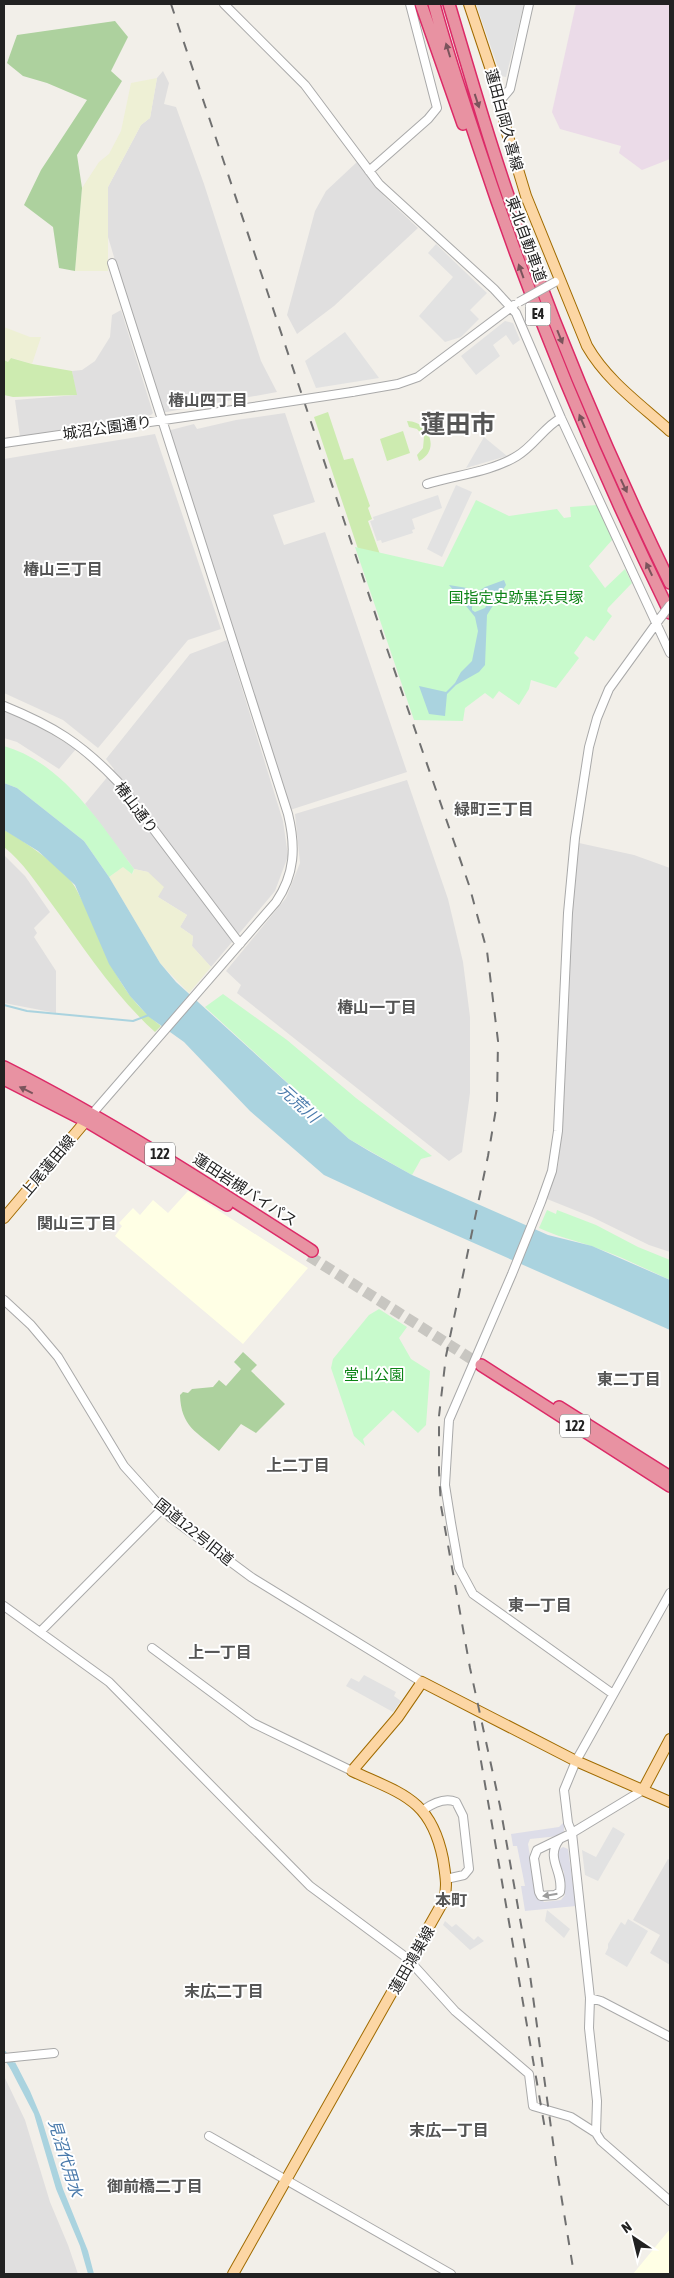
<svg xmlns="http://www.w3.org/2000/svg" width="674" height="2278" font-family="'Asap Condensed','Noto Sans JP',sans-serif">
	<rect width="100%" height="100%" fill="#f2efe9"/>
	<path fill="#e0dfdf" d="M163 71 169 83 164 104 176 107 204 184 261 361 277 392 161 413 108 237V187L141 125 150 118 157 78Z
		M357 162 385 197 418 228 334 306 297 334 287 315 315 211 326 191Z
		M121 310 153 413 151 415 20 437 15 400 76 395 72 371 82 370 95 361 110 337 112 315Z
		M285 413 315 502 273 515 284 545 325 532 407 772 290 810 167 431 194 424 197 429 236 420Z
		M155 434 221 629 188 640 98 748 63 720 4 693V459Z
		M227 640 283 821 288 856 275 891 211 967 192 946 193 936 180 927 187 915 158 897 148 872 134 869 85 804 114 769 106 759 190 654Z
		M4 711 29 721 76 749 59 769 17 742 4 738Z
		M407 780 448 899 463 962 470 1017V1093L462 1152 449 1161 237 993 241 985 226 971 286 898 300 863 295 814Z
		M579 843 634 855 670 868V1252L649 1245 592 1217 547 1199 558 1166 563 1116 571 922Z
		M4 855 25 876 50 912 34 928 37 933 34 937 56 971V1013L4 1003Z
		M668 1859 670 1860V1965L650 1953 660 1935 633 1920Z
		M4 2076 25 2120 50 2202 68 2245 78 2274H4Z"/>
	<path fill="#ebdbe8" d="M576 4H670V159L642 170 619 153 621 146 560 129 552 112Z"/>
	<path fill="#ffffe5" d="M188 1191 308 1268 243 1344 115 1236 122 1226 119 1223 133 1208 140 1215 153 1200 168 1213Z
		M670 2229V2274H633Z"/>
	<path fill="#eef0d5" d="M157 78 150 118 141 125 108 187V271H75L82 188 99 162 109 154 121 131 131 83Z
		M4 327 30 337H41L32 364 12 358 8 362 4 360Z
		M123 867 133 874 134 869 148 872 164 887 158 897 187 915 180 927 193 936 192 946 211 967 189 993 160 963 109 877Z"/>
	<path fill="#cdebb0" d="M11 358 32 364 72 371 77 395 13 397 4 395V360L8 362Z
		M328 412 344 460 353 458 370 506 368 508 372 519 368 521 382 560 364 567 314 417Z
		M407 421C429 421 441 450 419 461L417 455 423 448 424 437 417 429 409 427Z
		M403 431 410 453 387 461 380 439Z
		M4 830C22 839 66 870 75 887 104 939 110 988 161 1026L155 1032C114 995 84 948 51 903 37 884 23 862 4 847Z"/>
	<path fill="#add19e" d="M115 21 128 37 111 71 122 81 77 155 82 188 75 271 59 268 53 227 24 205 41 170 87 100 47 83 23 76 7 63 17 35Z
		M243 1352 257 1365 251 1371 285 1404 256 1433 241 1424 219 1451C197 1432 181 1427 180 1395L183 1392 188 1393 192 1389 213 1387 219 1380 226 1386 241 1369 234 1362Z"/>
	<path fill="#c8facc" d="M476 500 509 516 557 509 564 518 571 517 570 507 597 505 613 539 589 566 605 588 625 569 632 583 608 608 607 611 612 616 594 641 586 636 574 653 579 658 556 688 531 680 529 689 519 705 499 691 493 699 485 693 465 708 463 721 414 720 355 547 443 567Z
		M4 746C63 763 99 822 134 869L132 874 123 867 109 877 84 841 17 788 4 783Z
		M223 994 287 1040 356 1098 432 1156 421 1159 412 1175 349 1139 205 1007Z
		M547 1210 556 1214 557 1210 596 1225 638 1247 670 1260V1280C644 1268 618 1255 591 1246 573 1240 556 1236 539 1228Z
		M379 1309 407 1327 399 1338 411 1359 430 1371 426 1425 418 1433 393 1410 363 1439 365 1446 354 1436 331 1368 333 1359 369 1315Z"/>
	<path fill="#e2e2e2" d="M476 4H524L506 77 501 76Z
		M436 244 487 293 470 310 479 319 461 337 445 342 419 316 453 277 428 253Z
		M505 321 513 323 520 340 513 345 506 335 493 345 500 356 476 375 461 356Z
		M345 332 379 378 316 388 305 361Z
		M484 437 507 456 466 468Z
		M456 485 472 492 442 557 427 549Z
		M438 495 442 508 412 519 415 529 412 530 413 533 382 543 381 540 377 541 370 521 374 520 373 517Z
		M364 1675 396 1692 394 1696 401 1701 393 1712 346 1686 351 1678 359 1682Z
		M613 1827 625 1834 598 1881 585 1875 582 1850 596 1857Z
		M547 1910 570 1929 564 1938 545 1921Z
		M628 1919 648 1931 627 1967 605 1954 608 1948V1944L621 1922 625 1925Z
		M445 1921 452 1927 456 1924 474 1940 478 1936 484 1941 470 1950 443 1925Z"/>
	<path fill="#dddde8" d="M564 1822V1831L559 1836 530 1839 528 1844 536 1894 544 1902 561 1900 565 1895 564 1872 556 1858 558 1850 563 1847 568 1849 576 1906 525 1911 521 1886H525L517 1846H513L511 1834 559 1827Z"/>
	<path fill="#aad3df" fill-rule="evenodd" d="M504 580 506 585 487 615 485 665 479 672 456 685 447 694 445 716 429 714 419 686 446 692 455 683 461 672 472 661 478 631 475 617 449 585 467 588 470 597 485 587ZM485 591 490 590 491 597 485 608 475 612 472 610V601Z
		M4 783 17 788 84 841 109 877 160 963 176 982 349 1139 369 1151 412 1175 548 1235 592 1246 670 1280V1330L397 1209 324 1175 250 1111 184 1042 149 1017 130 996 109 964 75 885 38 851 4 830Z
		M15 2062 30 2091 41 2117 63 2189 88 2251 94 2274H88L80 2246 56 2189 34 2114 9 2066Z"/>
	<g fill="none" stroke-linecap="round" stroke-linejoin="round">
		<path stroke="#aad3df" stroke-width="2" d="M4 1005 27 1011 133 1021 149 1015"/>
		<path stroke="#aad3df" stroke-width="6" d="M4 2054 16 2071"/>
		<path stroke="#c8c6c1" stroke-width="11" stroke-dasharray="11 5.5" stroke-linecap="butt" d="M309 1256 481 1365"/>
		<defs>
			<path id="minor" d="M224 4 305 85 379 184 494 289 516 313 561 418 670 653
				M500 101 510 89 529 4
				M369 171 428 119 437 108 410 4
				M352 392 398 384 418 377 514 305
				M4 443 240 409
				M427 484C456 475 491 472 517 456 534 446 545 426 561 418
				M4 706C53 726 81 743 118 782L240 944
				M92 1114 276 902C295 874 296 847 288 814L112 263
				M4 1300 31 1325 58 1357 124 1466 170 1517 251 1577 422 1682
				M670 1593 576 1761 564 1790 568 1823 572 1833 590 1998 589 2028 597 2101 596 2133 601 2141 670 2201
				M4 1606 109 1682 310 1886 407 1958 455 2011 529 2074 533 2106 571 2117 596 2133
				M40 1632 162 1509
				M152 1648 253 1723 352 1771
				M613 1694 473 1594 459 1568 451 1523 445 1485 449 1420 512 1274 541 1202 552 1171 558 1131 568 913 575 838 589 747 597 718 609 689 661 617
				M423 1810C433 1803 445 1797 456 1802L463 1816 469 1869 464 1875 446 1879
				M559 1840C545 1859 564 1871 560 1892L555 1895 541 1896 539 1892 534 1858 537 1850 572 1833 643 1790
				M590 1998 601 2001 670 2037
				M4 2058 54 2053
				M209 2136 451 2274"/>
			<path id="major" d="M469 4 498 91 507 133 526 196 587 346C607 381 640 404 670 431
				M4 1218 90 1116
				M643 1790 670 1739
				M233 2274 444 1900C448 1886 445 1873 443 1859 431 1799 402 1794 352 1771L398 1717 422 1682 576 1761 670 1802"/>
			<path id="highway" d="M421 4 463 124
				M434 4C447 53 463 100 479 148 532 308 596 462 670 613
				M449 4C472 81 494 159 522 235 565 354 615 470 670 583
				M4 1067C111 1121 211 1186 312 1251
				M4 1079 86 1121 227 1205
				M481 1365 670 1486
				M559 1407 670 1477"/>
		</defs>
		<use href="#minor" stroke="#a9a9a9" stroke-width="10"/>
		<use href="#major" stroke="#a06b00" stroke-width="12"/>
		<use href="#highway" stroke="#dc2a67" stroke-width="14"/>
		<use href="#minor" stroke="#fff" stroke-width="8"/>
		<use href="#major" stroke="#fcd6a4" stroke-width="10"/>
		<use href="#highway" stroke="#e892a2" stroke-width="11"/>
		<path stroke="#707070" stroke-width="2" stroke-dasharray="10 10" stroke-linecap="butt" d="M171 4 386 646 469 885 487 951 498 1041 497 1103 488 1156 446 1356 439 1416V1472L441 1506 470 1668 500 1806 530 1975 556 2164 574 2274
			M474 1721 545 2129"/>
		<defs>
			<path id="minor-bridge" d="M519 302 555 282
				M240 409 352 392
				M661 617 670 605"/>
		</defs>
		<use href="#minor-bridge" stroke="#a9a9a9" stroke-width="10" stroke-linecap="butt"/>
		<use href="#minor-bridge" stroke="#fff" stroke-width="8"/>
	</g>
	<defs><path id="oneway-solid" d="M-6-.8H1V-3.2L6.5 0L1 3.2V.8H-6Z" transform="scale(1.25)"/></defs>
	<g fill="#7b545c">
		<use href="#oneway-solid" transform="translate(448 50) rotate(-107)"/>
		<use href="#oneway-solid" transform="translate(477 101) rotate(72)"/>
		<use href="#oneway-solid" transform="translate(521 271) rotate(-110)"/>
		<use href="#oneway-solid" transform="translate(560 337) rotate(68)"/>
		<use href="#oneway-solid" transform="translate(582 421) rotate(-113)"/>
		<use href="#oneway-solid" transform="translate(624 486) rotate(65)"/>
		<use href="#oneway-solid" transform="translate(649 569) rotate(-115)"/>
		<use href="#oneway-solid" transform="translate(26 1090) rotate(-154)"/>
	</g>
	<use fill="#9c9c9c" href="#oneway-solid" transform="translate(550 1895) rotate(171)"/>
	<g text-anchor="middle" stroke-width="4" stroke-linejoin="round" paint-order="stroke">
		<g fill="#fff" stroke="#646464" stroke-width="1">
			<rect x="525.5" y="302.5" width="25" height="23" rx="4"/>
			<rect x="145" y="1142.5" width="30" height="23" rx="4"/>
			<rect x="560" y="1414.5" width="30" height="23" rx="4"/>
		</g>
		<g font-size="14" font-weight="bold" fill="#222">
			<text x="538" y="319">E4</text>
			<text x="160" y="1159">122</text>
			<text x="575" y="1431">122</text>
		</g>
		<g font-size="15" fill="#222" stroke="#fff">
			<text transform="translate(504 120) rotate(75)" y="5">蓮田白岡久喜線</text>
			<text transform="translate(526 239) rotate(70)" y="5">東北自動車道</text>
			<text transform="translate(107 428) rotate(-8)" y="5">城沼公園通り</text>
			<text transform="translate(136 808) rotate(53)" y="5">椿山通り</text>
			<text transform="translate(48 1166) rotate(-50)" y="5">上尾蓮田線</text>
			<text transform="translate(245 1190) rotate(33)" y="5">蓮田岩槻バイパス</text>
			<text transform="translate(194 1532) rotate(39)" y="5">国道122号旧道</text>
			<text transform="translate(412 1960) rotate(-60)" y="5">蓮田鴻巣線</text>
		</g>
		<g font-size="15" fill="#0c8416" stroke="#fff">
			<text x="516" y="603">国指定史跡黒浜貝塚</text>
			<text x="374" y="1380">堂山公園</text>
		</g>
		<g font-size="16" font-weight="bold" fill="#555" stroke="#fff">
			<text x="208" y="406">椿山四丁目</text>
			<text x="63" y="575">椿山三丁目</text>
			<text x="494" y="815">緑町三丁目</text>
			<text x="377" y="1013">椿山一丁目</text>
			<text x="77" y="1229">関山三丁目</text>
			<text x="629" y="1385">東二丁目</text>
			<text x="298" y="1471">上二丁目</text>
			<text x="540" y="1611">東一丁目</text>
			<text x="220" y="1658">上一丁目</text>
			<text x="451" y="1906">本町</text>
			<text x="224" y="1997">末広二丁目</text>
			<text x="449" y="2136">末広一丁目</text>
			<text x="155" y="2192">御前橋二丁目</text>
		</g>
		<g font-size="16" font-style="italic" fill="#4a7aab" stroke="#fff">
			<text transform="translate(299 1103) rotate(42)" y="6">元荒川</text>
			<text transform="translate(66 2158) rotate(73)" y="6">見沼代用水</text>
		</g>
		<g font-size="25" font-weight="bold" fill="#555" stroke="#fff">
			<text x="458" y="433">蓮田市</text>
		</g>
	</g>
	<rect width="674" height="2278" fill="none" stroke="#222222" stroke-width="10"/>
	<g transform="translate(634 2238) rotate(325)" stroke="#ffffff" stroke-width="4" paint-order="stroke">
	<path d="M0-4L9 19L0 12L-9 19Z" fill="#222222"/>
	<text y="-8" font-size="14" font-weight="bold" text-anchor="middle" fill="#222222">N</text>
	</g>
</svg>
